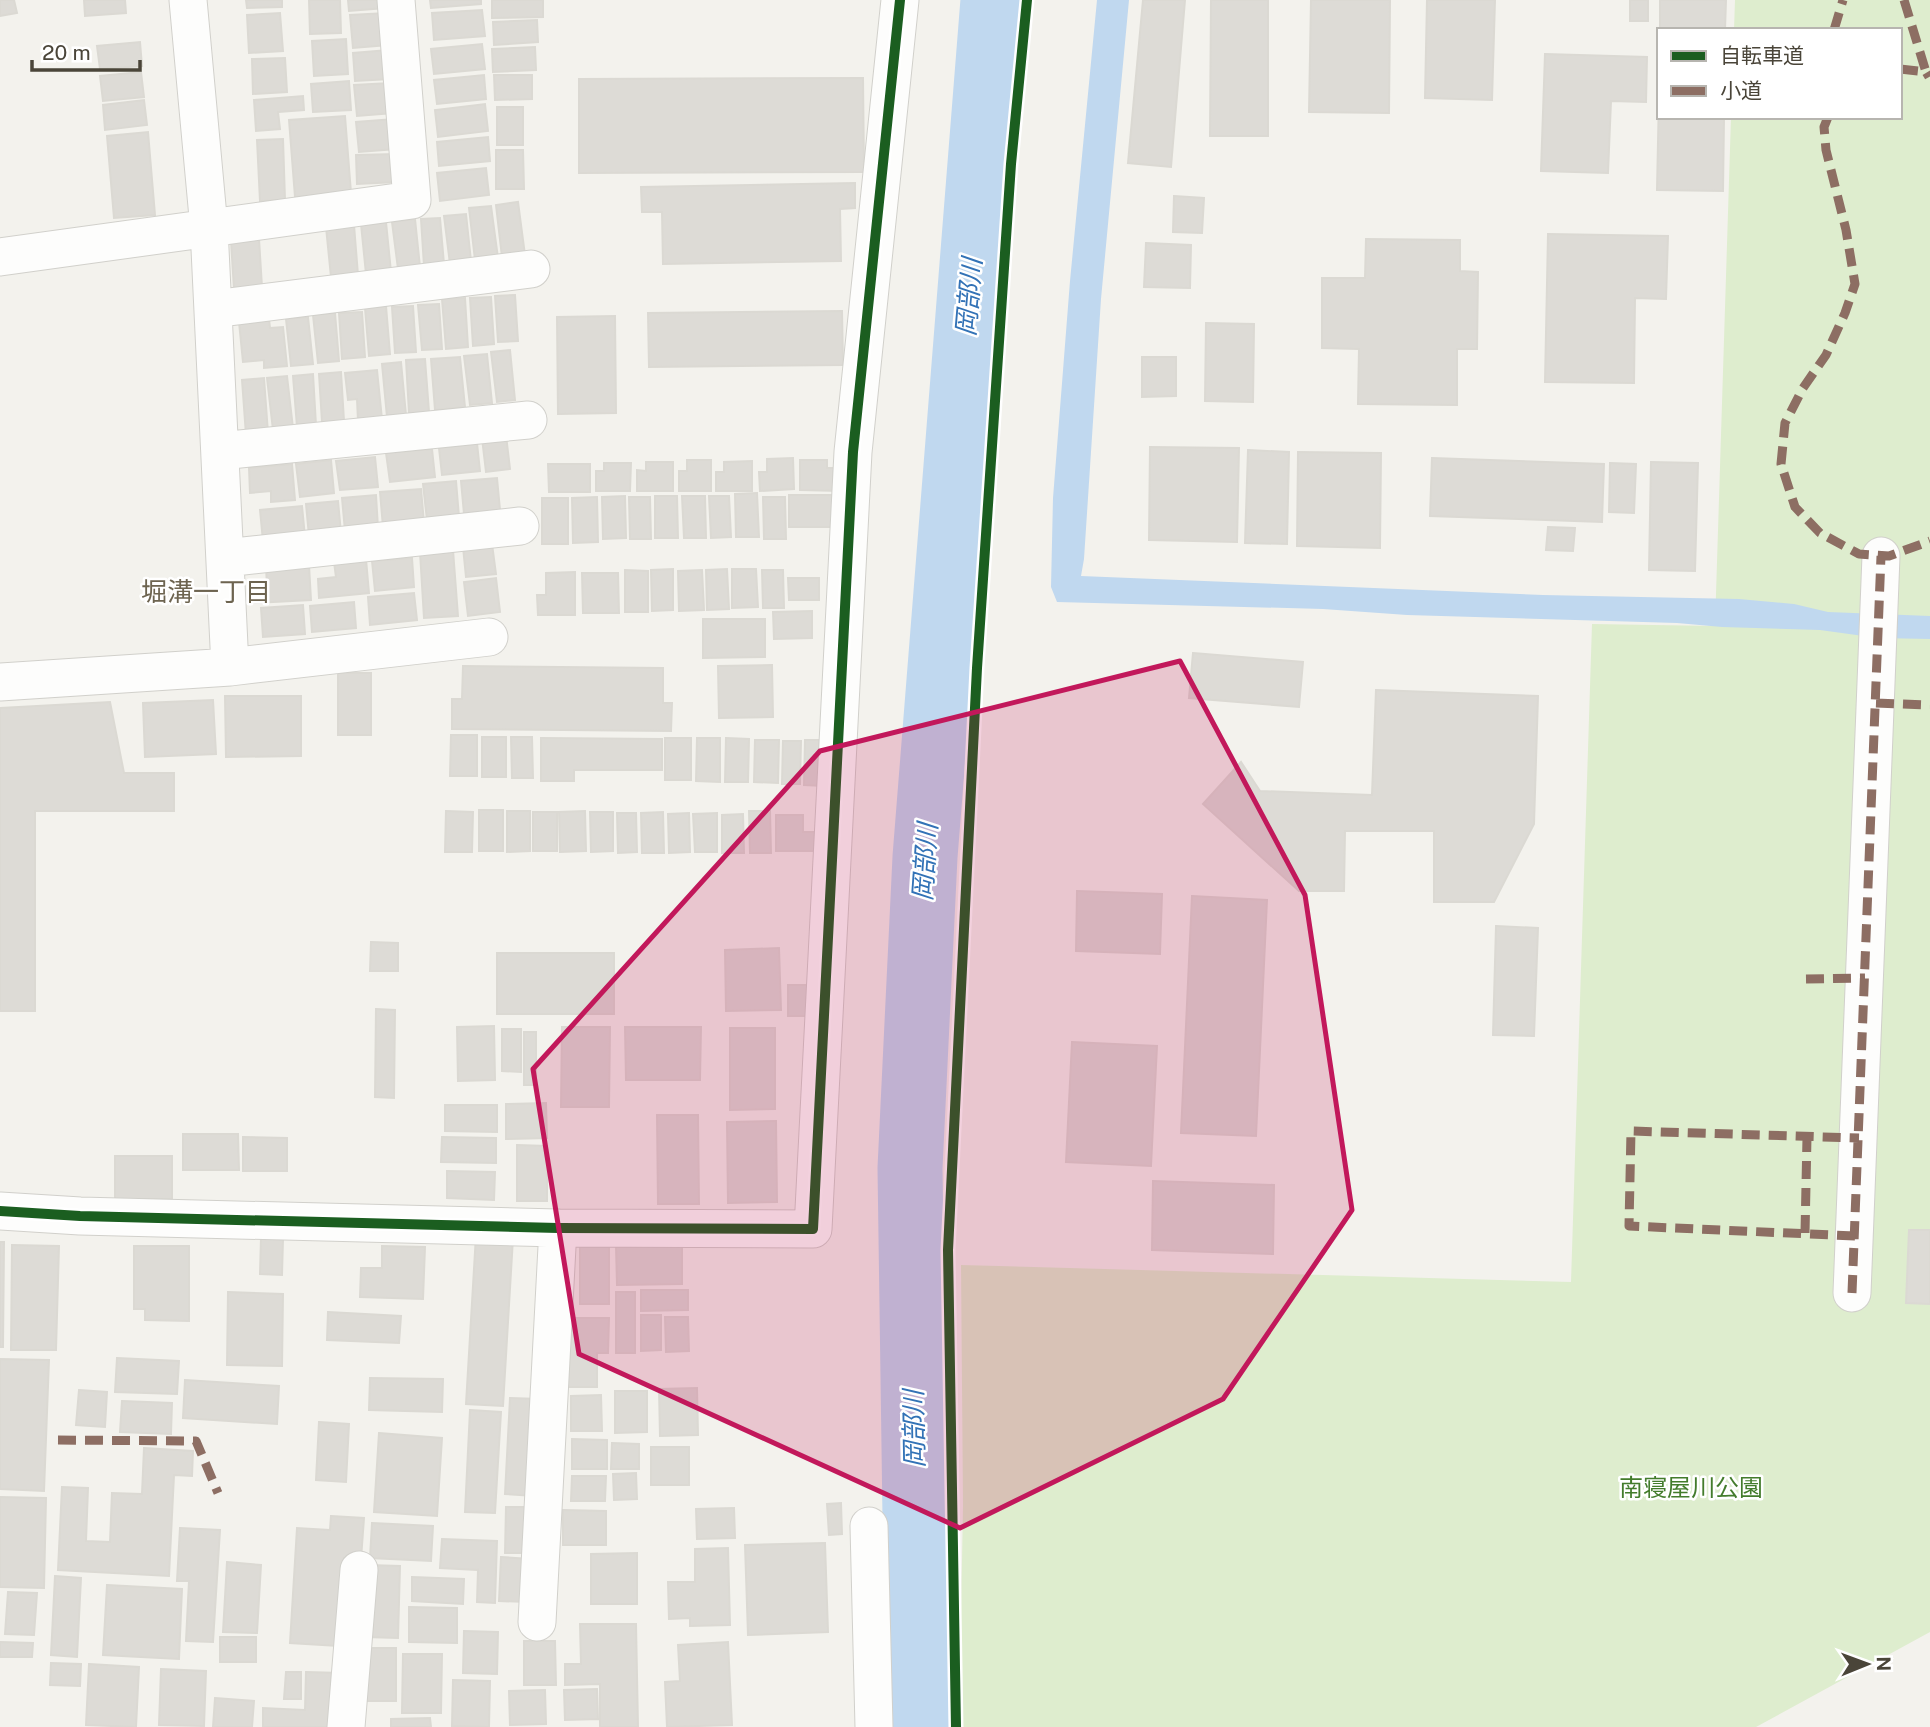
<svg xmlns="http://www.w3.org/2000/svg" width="1930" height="1727" font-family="'Public Sans','Noto Sans JP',sans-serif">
	<rect width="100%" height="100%" fill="#f3f2ed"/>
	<path fill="#deedce" d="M1735 0H1930V1632L1756 1727H959L963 1506 961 1265 1571 1282 1592 624 1715 626 1731 117H1900V30H1734Z"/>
	<path fill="#c0d8ef" d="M1097 0H1129L1101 299 1084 559 1081 576 1543 595 1739 599 1794 604 1828 612 1930 616V639L1878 638 1820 630 1722 627 1677 623 1407 615 1323 609 1057 602 1051 587 1053 498 1070 281Z"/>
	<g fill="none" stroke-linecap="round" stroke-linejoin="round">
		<path stroke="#c0d8ef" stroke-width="65" d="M918 1727 910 1168 925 857 993 0"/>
	</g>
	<path fill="#dddbd6" stroke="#dbd9d3" stroke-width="2" d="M0 0H14L17 13 0 16Z
		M84 0H125L126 13 85 16Z
		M246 0H282V7L247 8Z
		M309 0H340L341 33 310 34Z
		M348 0H384L385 8 349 11Z
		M430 0H481V4L431 8Z
		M492 0H543V17L492 18Z
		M1143 0H1185L1171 167 1128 163Z
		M1211 0H1268V136H1210Z
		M1311 0H1390L1389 113 1309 112Z
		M1427 0H1495L1492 100 1425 98Z
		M1630 0H1648V21H1630Z
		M1660 0H1726L1725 30H1660Z
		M482 10 485 36 434 40 432 13Z
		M280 13 283 51 249 53 247 15Z
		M386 13 388 45 353 48 350 15Z
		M537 20 538 42 494 45 493 22Z
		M346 39 348 74 314 76 312 41Z
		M140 42 142 66 100 69 97 46Z
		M482 44 485 69 434 74 431 49Z
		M535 47 536 70 493 72 492 49Z
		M388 50 390 79 355 81 353 53Z
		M1545 54 1647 57 1646 102 1611 101 1608 173 1541 171Z
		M285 58 287 92 253 94 252 59Z
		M141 72 144 97 103 101 100 76Z
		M484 75 486 99 437 104 434 80Z
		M494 75H532V99L495 100Z
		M863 78 864 172 579 173V79Z
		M349 81 351 110 313 112 311 84Z
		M390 83 393 113 357 116 354 85Z
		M1659 95V117H1724L1723 191 1657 190Z
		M303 96 304 110 278 112 280 129 256 131 254 100Z
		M144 100 147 125 105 130 103 105Z
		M485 104 488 131 438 137 435 110Z
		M497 107H523V145H497Z
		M345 116 351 193 295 197 289 120Z
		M394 119 396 149 359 152 356 122Z
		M148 132 155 215 114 218 107 136Z
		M488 137 490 161 439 166 437 142Z
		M283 139 285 200 260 201 257 140Z
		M496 150H523L524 189H496Z
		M396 154 397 182 357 184 356 155Z
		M486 168 489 195 440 201 437 173Z
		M855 183V208L840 209 841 261 663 264 662 212H642L641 187Z
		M1174 196 1204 198 1202 233 1173 232Z
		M518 202 525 255 502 257 496 205Z
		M491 206 498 258 475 260 469 208Z
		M466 214 471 261 450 264 444 216Z
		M440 218 444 264 424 266 421 219Z
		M415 219 420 267 398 269 392 222Z
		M386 222 391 272 366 274 361 224Z
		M354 225 358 275 331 277 326 227Z
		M1548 234 1668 236 1666 299 1635 298 1634 383 1545 382Z
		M259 239 262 287 234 289 231 241Z
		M1366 239 1460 240V271L1478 272 1477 349H1457V405L1358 404 1359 349 1322 348V278H1365Z
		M1146 243 1191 245 1190 288 1144 287Z
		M515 295 518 341 498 342 495 296Z
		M491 297 494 344 473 346 470 298Z
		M465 298 468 347 446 349 442 299Z
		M439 304 442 349 422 350 418 305Z
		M386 306 390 354 369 356 365 308Z
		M413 306 416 352 395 353 392 307Z
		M842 311 843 365 649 367 648 313Z
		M362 312 365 357 342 359 339 313Z
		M335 313 339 361 318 363 313 315Z
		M615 316 616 413 558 414 557 317Z
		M308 317 313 364 291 366 286 319Z
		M269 319 270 328 283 327 287 366 264 368V360L243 362 239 322Z
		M1206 323 1254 324 1253 402 1205 401Z
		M510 350 515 400 497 402 491 352Z
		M487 354 492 403 470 405 464 356Z
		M460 357 465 407 435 410 431 359Z
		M1142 357H1176V396L1142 397Z
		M425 359 429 412 409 413 406 360Z
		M401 362 406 415 387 417 382 364Z
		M377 370 382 419 358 421 357 399 348 400 345 373Z
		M341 372 344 421 322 422 319 374Z
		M313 374 316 425 297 427 293 376Z
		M287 376 293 428 273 430 267 378Z
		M264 378 268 433 246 435 242 380Z
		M506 435 510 469 486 472 482 438Z
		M477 443 480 471 442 475 439 448Z
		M1150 447 1239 448 1237 542 1149 540Z
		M432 449 435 477 390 482 386 453Z
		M1248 450 1289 452 1287 544 1245 543Z
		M1298 452 1381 453 1380 548 1297 546Z
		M375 457 378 487 340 490 336 461Z
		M793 458 794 489 760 491 759 472H767V459Z
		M1432 458 1604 464 1602 522 1430 516Z
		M331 460 334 493 300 497 296 464Z
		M687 460H711V491H679V471H687Z
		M800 460H827V468H841V491L800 490Z
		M752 461V491H716V472H724V462Z
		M646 462H673V491H637V470L646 471Z
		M1651 462 1698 463 1695 571 1649 570Z
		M604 463H631L630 491H596V471H604Z
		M1610 463 1636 464 1634 513 1609 512Z
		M292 464 295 500 271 502V491L250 493 249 468Z
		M548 464H590V492H549Z
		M497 478 500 510 464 514 461 481Z
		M456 481 459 517 427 520 423 484Z
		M421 489 424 523 383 527 380 492Z
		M757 493 759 537H736L735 494Z
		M376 495 378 528 345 531 342 498Z
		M789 495H835V527H789Z
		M625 496 626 538 603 539 602 497Z
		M655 496H677L678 538H655Z
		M682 496H705L706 538H684Z
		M709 496H729L731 537 711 538Z
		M597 497 598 542 573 543 572 498Z
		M629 497H650L651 539H630Z
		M763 497H785L786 539H764Z
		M542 498H568V544H542Z
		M338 501 341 533 309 536 306 504Z
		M302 506 305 537 263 541 260 510Z
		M1548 527 1575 528 1573 551 1546 550Z
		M492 544 496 574 466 577 463 547Z
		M453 550 458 616 424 618 420 552Z
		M412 558 414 587 375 591 372 561Z
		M366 559 369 593 319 598 318 579 336 577 334 562Z
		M309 565 311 600 253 603 252 587 267 586 266 567Z
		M673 569V610L652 611 651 570Z
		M727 569 729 609 707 610 706 570Z
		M732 569H756L758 607 732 608Z
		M625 570 648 571V612H625Z
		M702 570 704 610 679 611 678 571Z
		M762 570H783L784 608H763Z
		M575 572V615H538L537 595H546V573Z
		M582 573H618L619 613H583Z
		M496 578 500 612 468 616 464 582Z
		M788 578H819V600H789Z
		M414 593 417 620 370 625 368 597Z
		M354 602 356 628 312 632 310 606Z
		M303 605 305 634 263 637 261 608Z
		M812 611V638L774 639 773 612Z
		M703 619H765V657L703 658Z
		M1193 653 1303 662 1299 707 1189 698Z
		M772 665 773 717 719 718 718 666Z
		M463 666 663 668V703H672L671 731 452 729V699H462Z
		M338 673H371V735H338Z
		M1376 690 1538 696 1534 824 1494 902H1434V831H1345L1344 891H1299L1203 804 1241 762 1260 791 1372 795Z
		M225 696H301V756L226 757Z
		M213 700 216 754 145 757 143 703Z
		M110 702 124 773H174V811H35V1011H0V708Z
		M451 735H477V776H450Z
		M482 737H506V777H482Z
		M511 737H532L533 778H512Z
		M541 738 662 739V770H574V781H541Z
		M665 738H691V780H665Z
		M697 738H720V782L696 781Z
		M726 738 749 739 748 782H725Z
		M755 740H779L778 783 754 782Z
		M805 740H824V786L804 785Z
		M783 741H801L800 784H782Z
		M479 810H503V851H479Z
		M446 811 473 812 472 852H445Z
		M507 811H530V851L507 852Z
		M585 811 586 851 560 852 559 812Z
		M749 811H770L771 853H750Z
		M533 812H557V851H533Z
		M590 812H613V851L591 852Z
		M663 812 664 853H642L641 813Z
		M617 813H636L637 852 618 853Z
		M689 813 690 852 669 853 668 814Z
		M717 813V852H695L693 814Z
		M743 814 744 853H722V815Z
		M776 815H803V832H825V851H776Z
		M1077 891 1162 894 1160 954 1076 951Z
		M1192 896 1267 900 1256 1136 1181 1133Z
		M1496 926 1538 928 1534 1036 1493 1035Z
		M371 942 398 943V971H370Z
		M779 948 781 1010 726 1011 725 950Z
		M497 953H614V1014H497Z
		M788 985H812V1016H788Z
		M376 1009 395 1010 394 1098 375 1097Z
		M494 1026 495 1080 458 1081 457 1027Z
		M562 1027H610L609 1107H561Z
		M625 1027H701L700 1080H626Z
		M730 1028H775V1109L730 1110Z
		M502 1029H521V1072L502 1071Z
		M524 1032H536V1085H524Z
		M1072 1042 1157 1046 1151 1166 1066 1162Z
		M546 1103 547 1138 506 1139V1104Z
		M445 1105H497V1132L445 1131Z
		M657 1115H698L699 1204H658Z
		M776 1121 777 1202 728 1203 727 1122Z
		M183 1134H238L239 1170H183Z
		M243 1137 287 1138V1171H243Z
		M442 1137 496 1138V1163L441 1162Z
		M517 1145 547 1146V1201H517Z
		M115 1156H172V1199H115Z
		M447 1171 495 1172 494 1200 447 1198Z
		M1153 1181 1274 1185 1273 1254 1152 1250Z
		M1909 1230H1930V1304L1906 1303Z
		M476 1235 513 1238 503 1406 466 1404Z
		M261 1238 283 1239 282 1275 260 1274Z
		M0 1242H4L3 1347H0Z
		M12 1245 59 1246 56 1350H11Z
		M134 1246H189V1321L145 1320V1309H134Z
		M382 1246 425 1247 423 1299 360 1297 361 1268H382Z
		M616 1246H682V1284L617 1285Z
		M580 1247H609V1304H580Z
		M641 1290H688V1310L641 1311Z
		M228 1292 283 1294 282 1366 227 1365Z
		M616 1292H635V1353H616Z
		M328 1312 401 1316 399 1343 327 1340Z
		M641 1315H661V1350L641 1351Z
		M665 1317H688L689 1351 666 1352Z
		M568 1318H609L608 1353H597V1387H568Z
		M117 1358 179 1361 177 1394 115 1392Z
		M0 1359 49 1360 44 1491 0 1489Z
		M370 1378 443 1379 442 1412 369 1410Z
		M185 1380 279 1386 277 1424 183 1418Z
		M697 1388 698 1435 660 1436 659 1389Z
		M79 1390 107 1392 105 1427 76 1425Z
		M615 1391H647V1432L615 1433Z
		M601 1395 602 1431H571V1396Z
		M510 1398 539 1399 534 1496 505 1494Z
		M122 1401 172 1403 171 1434 120 1432Z
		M470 1410 501 1412 495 1513 465 1512Z
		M319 1422 349 1424 346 1482 316 1480Z
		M379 1433 442 1438 437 1516 374 1512Z
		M572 1439 607 1440V1469H572Z
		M612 1443 639 1444V1469H611Z
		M651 1447H689V1485H651Z
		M144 1448 193 1451 192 1476 174 1475 169 1576 58 1570 62 1487 88 1488 86 1541 110 1542 112 1493 142 1494Z
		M636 1473 637 1499 614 1500 613 1474Z
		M572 1476H606L605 1501H571Z
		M0 1497 46 1498 44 1588 0 1587Z
		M841 1503 842 1534 829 1535 827 1504Z
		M506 1507H533L532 1553H505Z
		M734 1508 735 1538 697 1539 696 1509Z
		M563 1510 606 1511V1545H563Z
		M331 1516 364 1518 361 1559 344 1558 338 1646 290 1643 297 1528 330 1530Z
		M372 1523 433 1526 431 1561 370 1558Z
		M180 1528 220 1530 213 1642 186 1641 189 1581H177Z
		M442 1539 497 1541 495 1603 477 1602 478 1570 440 1568Z
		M825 1543 828 1632 748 1635 745 1545Z
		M728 1548 730 1625 690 1626V1618L669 1619 668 1582H695V1549Z
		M637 1553V1604H591V1554Z
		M501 1557 530 1559 528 1602 499 1601Z
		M227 1562 261 1565 257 1633 223 1632Z
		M368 1565 400 1566 398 1638 365 1637Z
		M55 1576 81 1578 77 1657 51 1655Z
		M412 1577 464 1579 463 1604 412 1601Z
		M107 1585 182 1589 179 1659 103 1655Z
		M8 1592 37 1593 34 1635 5 1634Z
		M409 1607 457 1608V1643L409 1642Z
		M580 1624H636L638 1727H600V1684L565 1685V1664H581Z
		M464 1631 498 1632 497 1674 463 1673Z
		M220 1637H256V1662H220Z
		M524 1641H555L556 1685H524Z
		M0 1642 33 1643 32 1657H0Z
		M728 1642 732 1725 667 1727 665 1682 680 1681 678 1645Z
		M362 1648H396V1701H362Z
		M403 1654H442L441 1713H402Z
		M51 1663 81 1664 80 1686 50 1685Z
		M89 1664 139 1667 136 1727 86 1725Z
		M161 1669 206 1671 204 1726 159 1725Z
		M286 1672H301V1699H284Z
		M306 1672 341 1673 339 1727H263V1708L305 1710Z
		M453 1680 490 1681 489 1727 452 1726Z
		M597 1689 598 1719 565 1720 564 1690Z
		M545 1690 546 1724 510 1725 509 1691Z
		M215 1698 254 1701 252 1727H213Z
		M430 1718 431 1727H391V1719Z"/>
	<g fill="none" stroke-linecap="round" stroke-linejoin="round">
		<defs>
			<path id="street" d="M188 0 209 228 230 667
				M0 257 412 200 396 0
				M213 309 531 269
				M220 451 528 420
				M225 558 520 526
				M0 682 230 667 489 637
				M0 1211 80 1216 558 1228 813 1229 853 452 900 0
				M1852 1293 1881 556
				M869 1526 874 1727
				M537 1622 558 1228
				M346 1727 359 1570"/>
		</defs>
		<use href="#street" stroke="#d1d0cb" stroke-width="39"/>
		<use href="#street" stroke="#fdfdfc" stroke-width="37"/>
		<path stroke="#8d6e63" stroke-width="9" stroke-dasharray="18 9" stroke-linecap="butt" d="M1904 0 1926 72
			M1834 30 1843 0
			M1900 69 1926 72 1929 77
			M1828 117 1824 127 1826 150 1846 230 1855 284 1845 313 1826 355 1803 388 1785 423 1781 464 1795 507 1820 533 1859 554 1889 556 1930 541
			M1876 703 1930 705
			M1806 979 1865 978
			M1805 1233 1807 1137
			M1855 1236 1629 1226 1631 1131 1859 1138
			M1852 1293 1881 556
			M58 1440 196 1441 218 1493"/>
		<defs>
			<path id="cycleway" d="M0 1211 80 1216 558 1228 813 1229 853 452 900 0
				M956 1727 948 1250 977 668 1011 164 1027 0"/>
		</defs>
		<use href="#cycleway" stroke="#fff" stroke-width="15"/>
		<use href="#cycleway" stroke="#1b5e20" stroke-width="10"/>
	</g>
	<path fill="#c2185b" fill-opacity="0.2" stroke="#c2185b" stroke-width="5" stroke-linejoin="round" d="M1180 661 1305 895 1352 1210 1223 1399 960 1528 579 1354 533 1069 820 751Z"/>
	<g text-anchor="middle" stroke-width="5" stroke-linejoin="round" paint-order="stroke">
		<g font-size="24" fill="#437c2c" stroke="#fff">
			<text x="1691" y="1496">南寝屋川公園</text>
		</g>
		<g font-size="26" font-style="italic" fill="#3272b6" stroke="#fff">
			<text transform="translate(969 297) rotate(-85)" y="9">岡部川</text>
			<text transform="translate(925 862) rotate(-86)" y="9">岡部川</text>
			<text transform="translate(914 1429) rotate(-91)" y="9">岡部川</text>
		</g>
		<g font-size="26" fill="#6d6450" stroke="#fff">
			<text x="206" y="601">堀溝一丁目</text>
		</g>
	</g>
	<rect x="1657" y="28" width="245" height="91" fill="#ffffff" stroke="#b7b5b0" stroke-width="2"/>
	<rect x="1671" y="51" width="35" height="10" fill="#1b5e20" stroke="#b7b5b0" stroke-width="2"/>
	<text x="1720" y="63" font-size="21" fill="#4a4539">自転車道</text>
	<rect x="1671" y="86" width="35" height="10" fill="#8d6e63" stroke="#b7b5b0" stroke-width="2"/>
	<text x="1720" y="98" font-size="21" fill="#4a4539">小道</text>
	<g transform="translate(1867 1664) rotate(89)" stroke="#ffffff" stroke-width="5" paint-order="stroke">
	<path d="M0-5L12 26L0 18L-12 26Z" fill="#4a4539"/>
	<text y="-10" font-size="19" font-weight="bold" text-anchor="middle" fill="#4a4539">N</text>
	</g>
	<path d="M32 60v10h108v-10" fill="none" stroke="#4a4539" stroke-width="3.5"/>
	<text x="42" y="60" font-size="21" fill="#4a4539" stroke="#ffffff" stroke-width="5" paint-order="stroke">20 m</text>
</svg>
